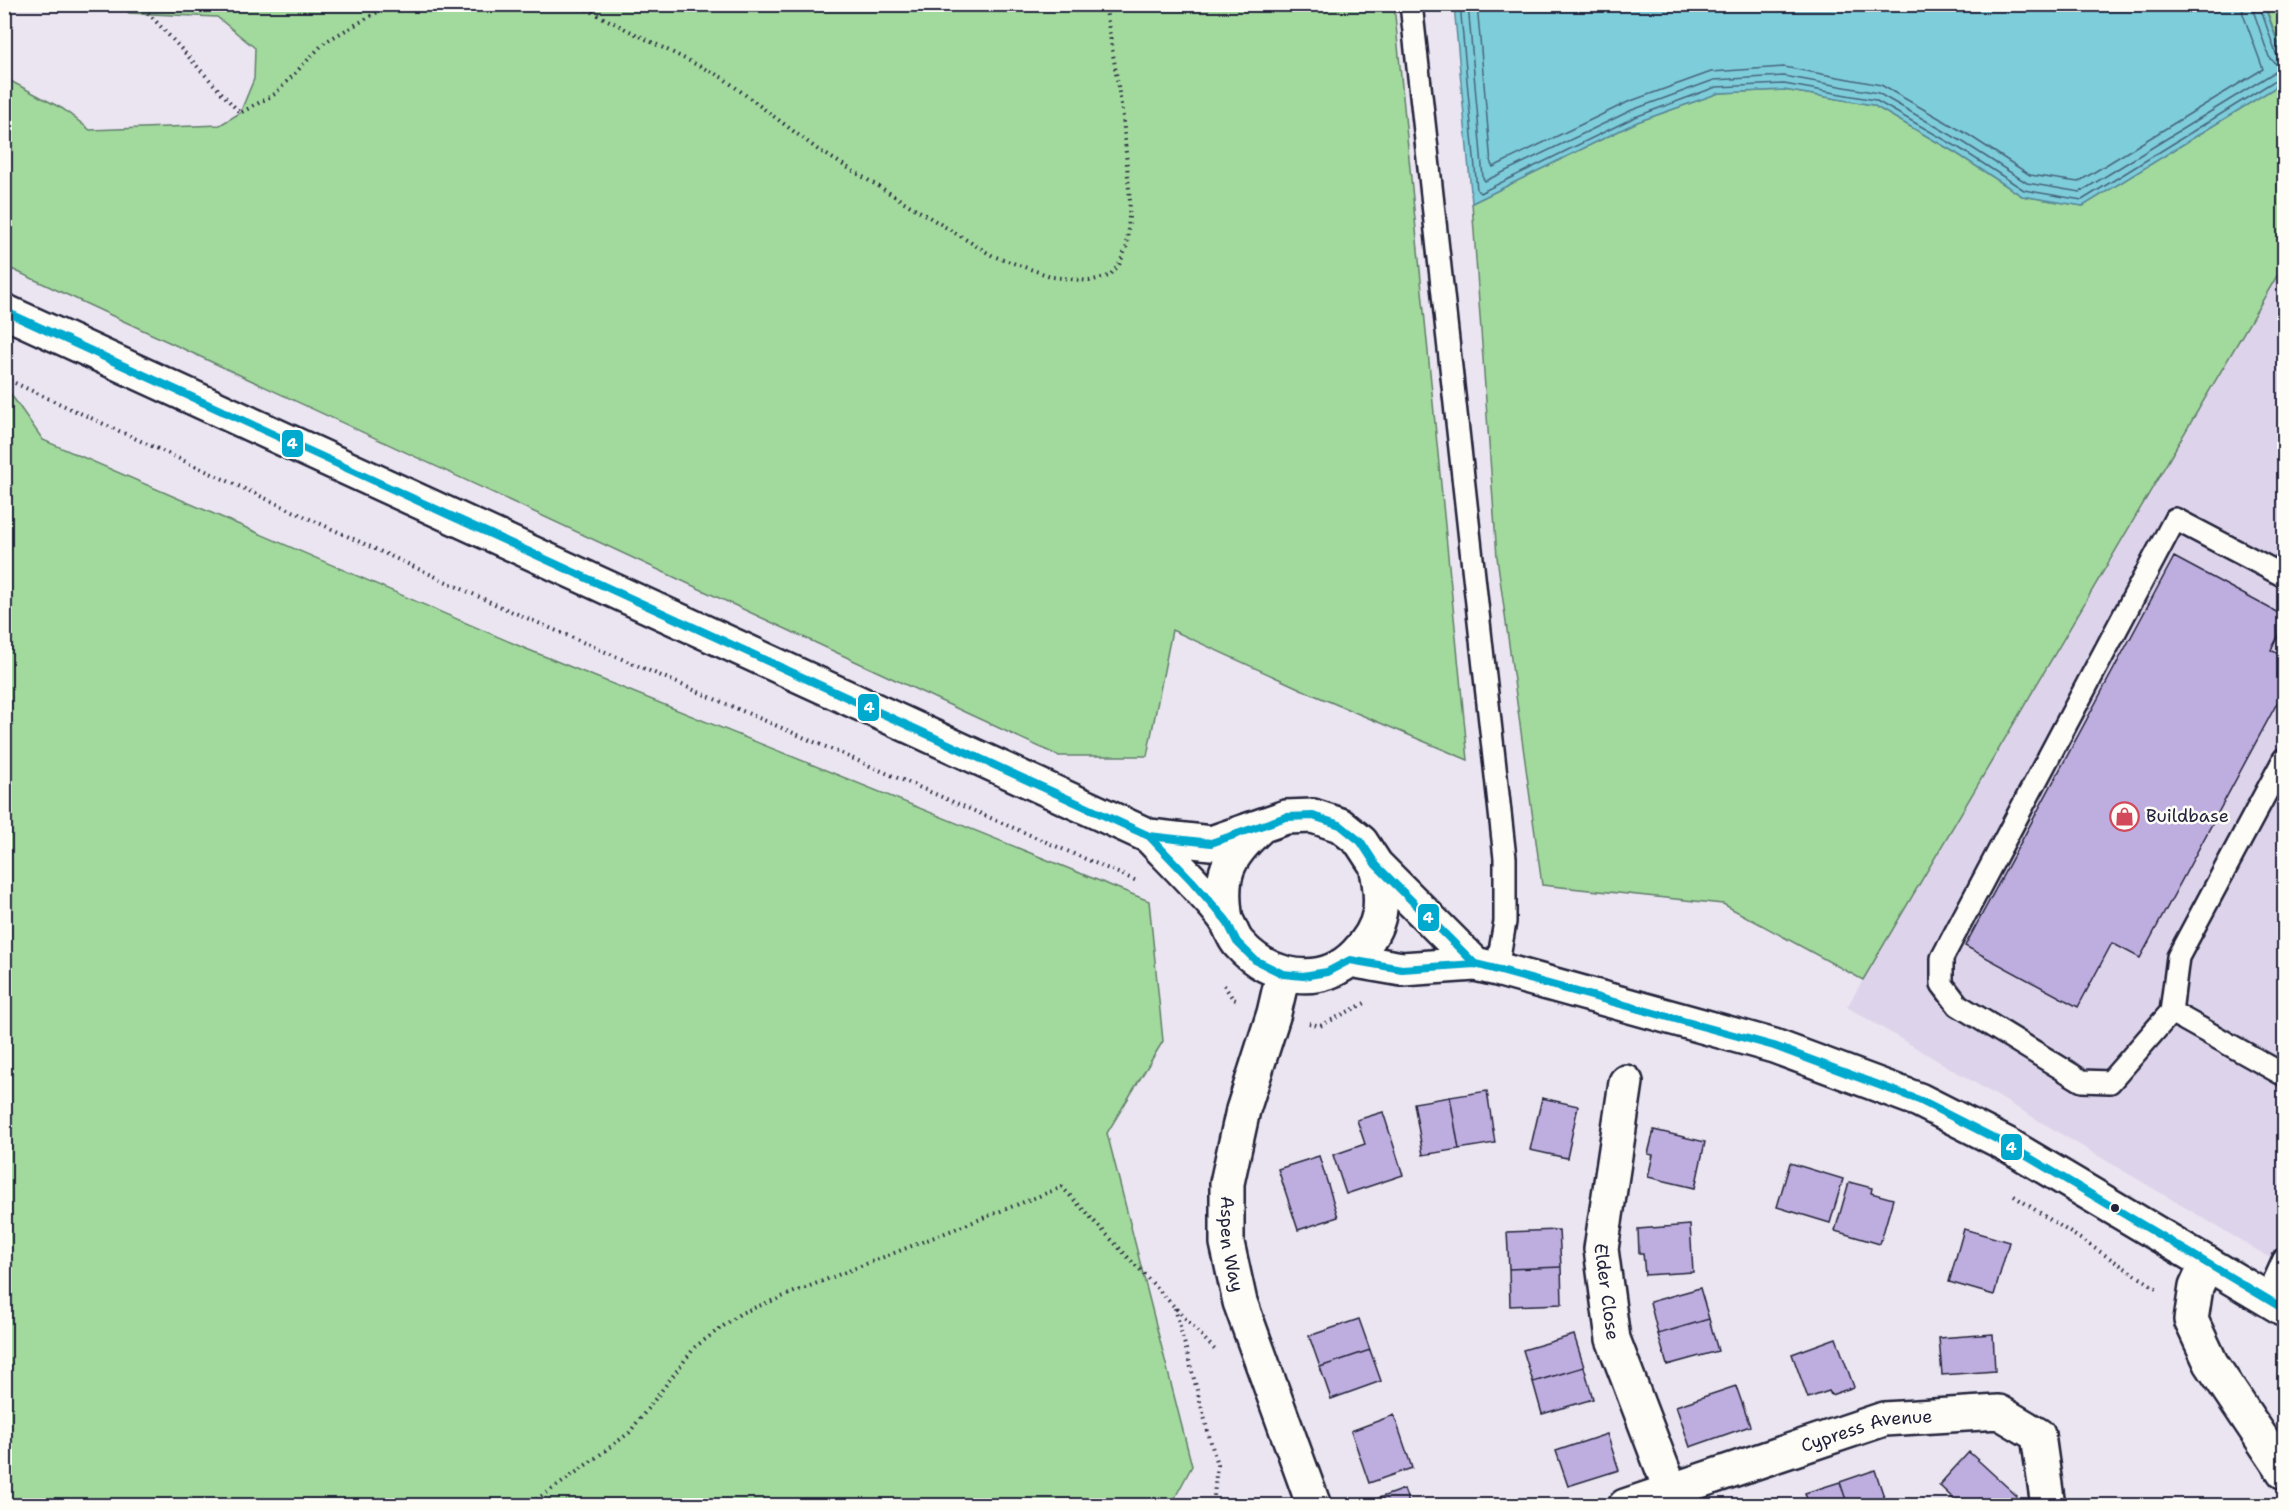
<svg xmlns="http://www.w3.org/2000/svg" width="2289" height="1510" font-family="'Shantell Sans',sans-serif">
	<rect width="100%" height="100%" fill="#eae5f0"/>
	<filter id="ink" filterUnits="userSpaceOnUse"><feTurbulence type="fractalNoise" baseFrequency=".0167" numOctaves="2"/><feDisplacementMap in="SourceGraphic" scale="12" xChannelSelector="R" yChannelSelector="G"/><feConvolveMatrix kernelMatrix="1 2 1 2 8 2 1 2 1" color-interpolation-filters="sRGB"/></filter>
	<g filter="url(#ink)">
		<path fill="#ddd4eb" d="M2284 264V1266L1847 1007Z"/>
		<path fill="#a2d99d" stroke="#627e6c" stroke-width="1.5" d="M121 5H1394L1468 760 1314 695 1172 630 1147 756H1059L5 266V78L63 109 90 130 220 125 240 113 254 79 255 48 217 17 129 13Z
			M2265 5H2284V59Z
			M2284 82V264L1863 980 1723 904 1542 885 1497 557 1472 203 1637 122 1719 93 1784 90 1873 105 1956 153 2022 196 2083 206Z
			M5 386 43 440 524 648 1149 901 1163 1041 1107 1133 1192 1466 1171 1505H5Z"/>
		<path fill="#7ecddb" stroke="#59899b" stroke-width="1.5" d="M1454 5H2264L2284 60V82L2083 206 2022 196 1956 153 1873 105 1784 90 1719 93 1637 122 1472 203Z"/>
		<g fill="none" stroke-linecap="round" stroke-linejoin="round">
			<path stroke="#47667b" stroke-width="1.5" d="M1460 4 1477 190 1480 193 1635 117 1716 87 1784 84 1875 100 1959 148 2024 190 2082 200 2279 78 2284 77
				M1468 4 1483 178 1485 181 1632 110 1714 80 1784 76 1878 93 1963 142 2027 183 2080 192 2278 70V66L2269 57 2251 4
				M1477 4 1491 164 1493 167 1628 102 1711 72 1784 67 1881 85 1967 134 2030 175 2078 182 2263 69 2243 14 2242 4
				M2259 4 2276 54 2280 58 2284 59"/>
		</g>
		<path fill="#beaedf" stroke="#22223b" stroke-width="1.5" d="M2174 557 2284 616V625L2271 650 2284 657V690L2140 958 2112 943 2078 1007 1965 946Z
			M1487 1091 1495 1143 1459 1149 1450 1097Z
			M1450 1097 1459 1149 1423 1155 1414 1103Z
			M1542 1098 1578 1106 1567 1158 1530 1150Z
			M1383 1112 1403 1175 1346 1194 1333 1155 1365 1144 1357 1120Z
			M1654 1130 1705 1142 1695 1188 1648 1177 1653 1155 1648 1154Z
			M1319 1156 1338 1217 1298 1230 1278 1169Z
			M1790 1163 1843 1179 1830 1223 1777 1207Z
			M1849 1182 1872 1188 1871 1193 1893 1199 1880 1244 1835 1231Z
			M1690 1225 1693 1272 1645 1275 1643 1253H1639L1638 1229Z
			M1964 1229 2009 1242 1994 1295 1949 1282Z
			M1559 1230 1561 1267 1509 1269 1507 1232Z
			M1561 1267 1562 1304 1510 1306 1509 1269Z
			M1700 1288 1709 1319 1658 1334 1650 1302Z
			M1359 1319 1370 1350 1320 1367 1309 1336Z
			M1709 1319 1718 1351 1667 1365 1658 1334Z
			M1993 1334 1995 1371 1942 1375 1939 1338Z
			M1574 1335 1584 1367 1533 1382 1523 1350Z
			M1836 1338 1854 1387 1831 1395 1829 1391 1808 1398 1792 1354Z
			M1370 1350 1381 1381 1331 1399 1320 1367Z
			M1584 1367 1593 1399 1542 1414 1533 1382Z
			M1736 1386 1750 1426 1690 1447 1676 1406Z
			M1394 1415 1412 1468 1369 1483 1351 1431Z
			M1607 1434 1619 1470 1568 1486 1556 1451Z
			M1969 1452 2017 1496 2008 1506H1961L1939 1485Z
			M1875 1470 1887 1506H1848L1840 1482Z
			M1840 1482 1848 1506H1809L1805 1493Z
			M1404 1489 1410 1506H1369L1368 1502Z"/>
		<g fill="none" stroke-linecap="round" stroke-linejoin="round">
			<defs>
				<path id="service" d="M1411 4 1505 858V922L1497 969
					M2284 759 2178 957 2171 1012 2284 1075
					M2171 1012 2110 1082 2082 1081 1958 1005 1942 984V958L2175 519 2284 576
					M2266 1299 2284 1259"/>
				<g id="minor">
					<path id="s1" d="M1283 974 1274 1013 1243 1110 1227 1183V1243L1240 1302 1314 1506"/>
					<path id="s2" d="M1626 1082 1601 1249 1613 1339 1671 1491"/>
					<path d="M2207 1263 2196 1287 2191 1320 2211 1363 2284 1472"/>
					<path id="s3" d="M1625 1506 1884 1419 1999 1412 2038 1435 2048 1506"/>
				</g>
				<path id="secondary" d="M4 311 1149 836 1211 843 1286 817 1313 816 1340 825 1361 842 1376 865 1475 964
					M1149 836C1171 859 1194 882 1215 906 1219 911 1223 915 1226 920 1231 928 1233 938 1239 944 1270 979 1322 989 1356 954 1384 926 1384 902 1376 865
					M1226 920C1219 875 1226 858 1260 827
					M1350 960 1402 969 1475 964 1497 969 1774 1046 1919 1100 2008 1145 2284 1309"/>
			</defs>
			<use href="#service" stroke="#22223b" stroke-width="26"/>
			<use href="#minor" stroke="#22223b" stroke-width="38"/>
			<use href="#secondary" stroke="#22223b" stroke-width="38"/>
			<path stroke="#22223b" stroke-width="4" stroke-dasharray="1.5 4.5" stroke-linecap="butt" d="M140 4 240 113 275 94 325 42 392 4
				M576 4 723 78 817 149 993 256 1053 277 1089 281 1109 276 1119 265 1127 246 1130 201 1123 117 1105 4
				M4 378 499 606 1139 882
				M1224 985 1233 999 1239 1001
				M1309 1023 1320 1026 1367 1002
				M2014 1196 2159 1290
				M1175 1308 1217 1465 1213 1506
				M526 1506 563 1482 629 1433 695 1347 741 1313 1062 1187 1216 1351"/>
			<use href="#service" stroke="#fdfcf7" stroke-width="21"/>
			<use href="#minor" stroke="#fdfcf7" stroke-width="33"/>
			<use href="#secondary" stroke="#fdfcf7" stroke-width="33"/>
			<defs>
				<path id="bus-1" d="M4 311 1149 836 1211 843 1286 817 1313 816 1340 825 1361 842 1376 865 1475 964 1774 1046 1919 1100 2008 1145 2284 1309
					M1129 827 1149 836 1192 881 1226 920 1237 942 1255 960 1283 974 1303 976 1327 972 1350 960 1402 969 1475 964 1508 972"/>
			</defs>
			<use href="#bus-1" stroke="#fdfcf7" stroke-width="12"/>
			<use href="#bus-1" stroke="#00a9ce" stroke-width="8"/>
		</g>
	</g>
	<defs>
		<symbol id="shop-ring" viewBox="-11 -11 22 22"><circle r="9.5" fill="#fdfcf7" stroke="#d1495b" stroke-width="1.5"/><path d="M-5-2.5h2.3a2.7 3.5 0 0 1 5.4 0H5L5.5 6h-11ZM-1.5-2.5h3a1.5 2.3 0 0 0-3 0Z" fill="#d1495b"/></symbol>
	</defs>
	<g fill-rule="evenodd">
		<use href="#shop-ring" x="2108" y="800" width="33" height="33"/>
	</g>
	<circle fill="#22223b" stroke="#fdfcf7" stroke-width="2" cx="2115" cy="1208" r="5"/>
	<g text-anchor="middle" stroke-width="5" stroke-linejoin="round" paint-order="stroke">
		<g font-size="18" fill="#22223b" stroke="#fdfcf7" text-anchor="start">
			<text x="2146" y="822">Buildbase</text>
		</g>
		<g font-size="18" fill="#22223b" stroke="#fdfcf7">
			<text dy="6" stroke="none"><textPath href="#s1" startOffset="278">Aspen Way</textPath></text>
			<text dy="6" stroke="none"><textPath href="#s2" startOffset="212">Elder Close</textPath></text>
			<text dy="6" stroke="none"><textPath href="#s3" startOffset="254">Cypress Avenue</textPath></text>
		</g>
	</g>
	<g stroke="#fdfcf7" stroke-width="2">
		<rect x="281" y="429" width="23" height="29" rx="6" fill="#00a9ce"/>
		<rect x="857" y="693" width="23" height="29" rx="6" fill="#00a9ce"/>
		<rect x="1417" y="903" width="23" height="29" rx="6" fill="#00a9ce"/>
		<rect x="2000" y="1133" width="23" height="28" rx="6" fill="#00a9ce"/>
	</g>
	<g font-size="16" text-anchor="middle" font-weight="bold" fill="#fff">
		<text x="292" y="449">4</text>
		<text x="869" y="713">4</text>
		<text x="1428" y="923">4</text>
		<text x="2011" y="1153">4</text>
	</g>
	<rect width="2289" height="1510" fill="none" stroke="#fdfcf7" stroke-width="24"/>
	<rect x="12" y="12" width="2265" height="1486" fill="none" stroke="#22223b" stroke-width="2" filter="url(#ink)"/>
</svg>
